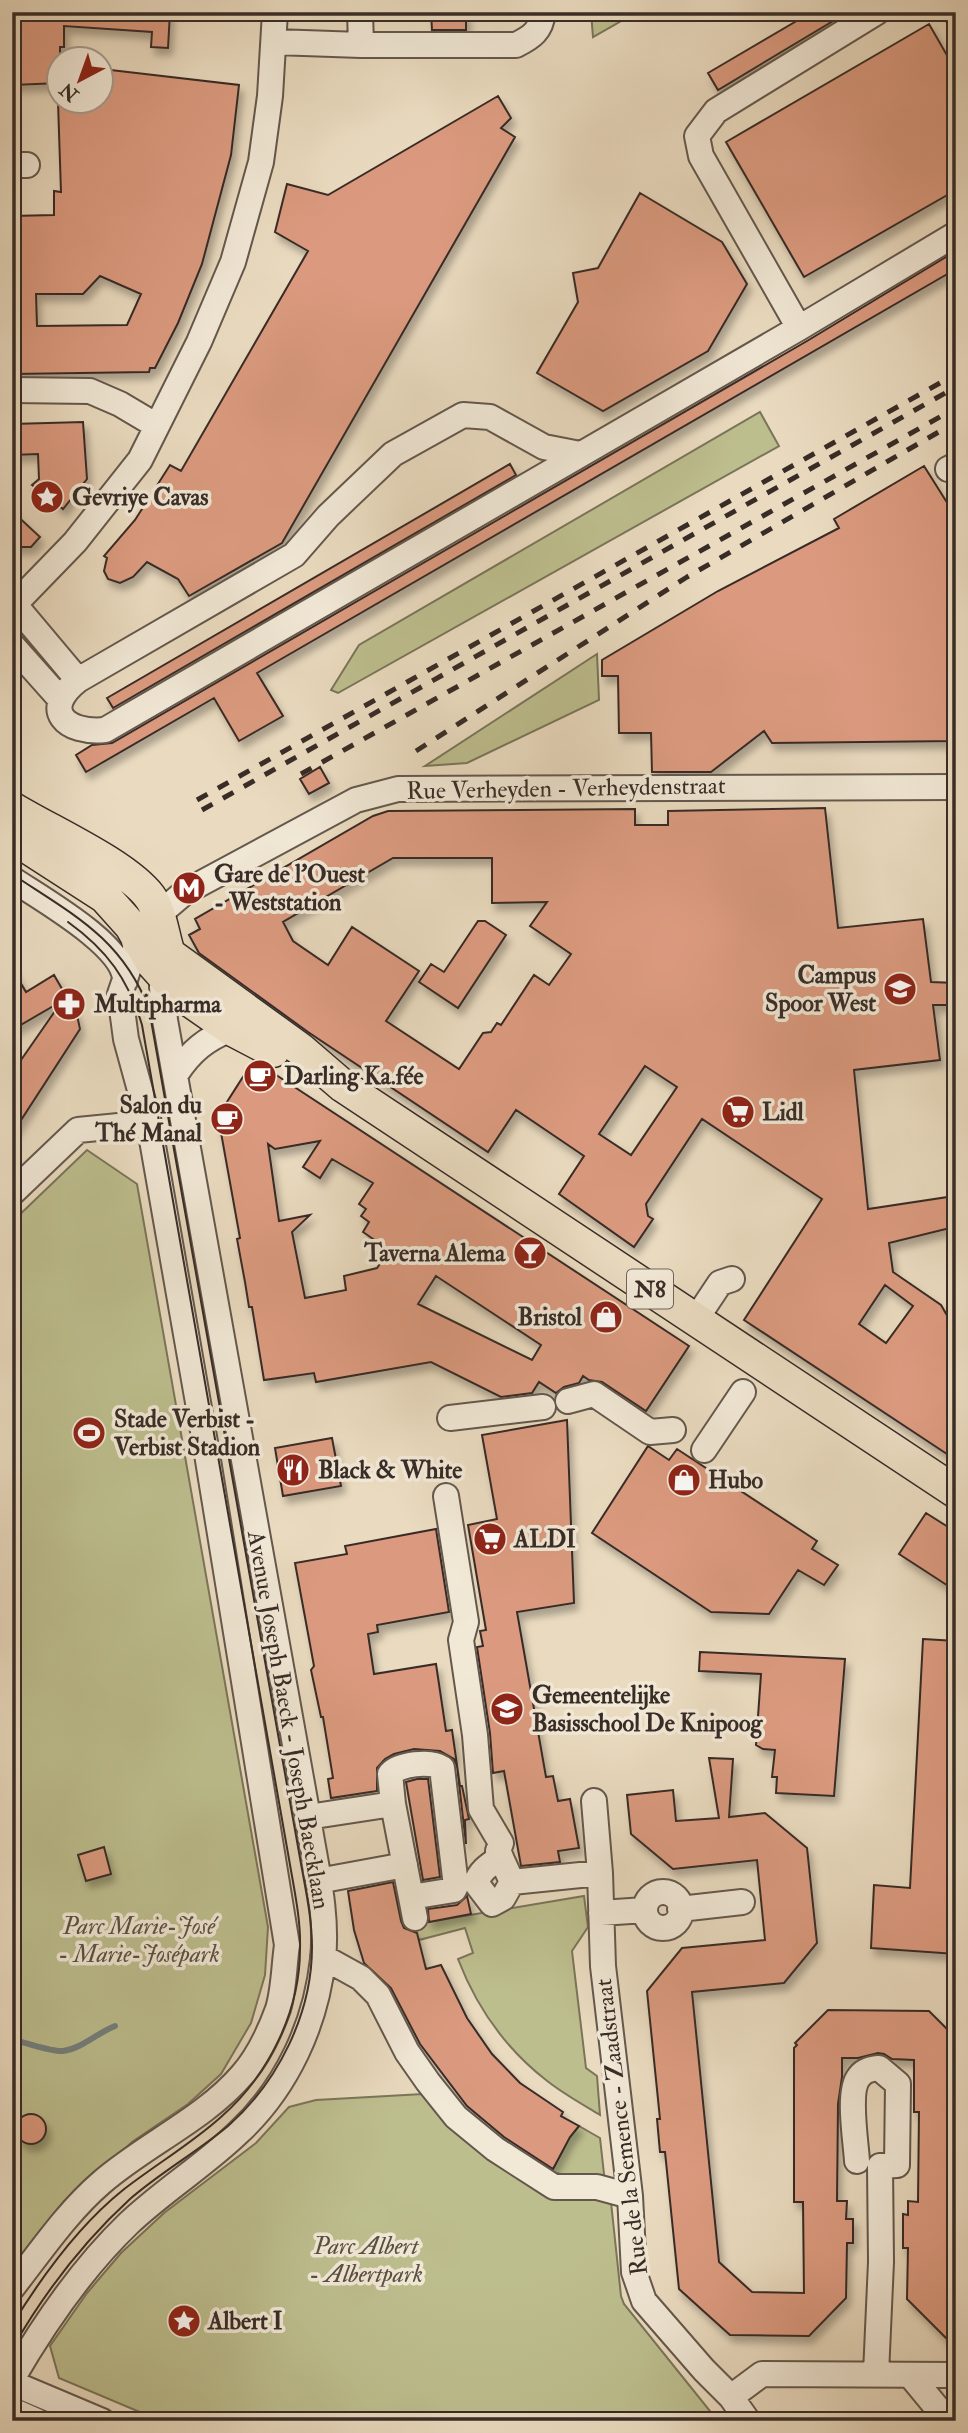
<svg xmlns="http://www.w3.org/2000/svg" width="968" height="2433" font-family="'IM FELL Double Pica',serif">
	<defs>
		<filter id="shadow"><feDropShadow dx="4" dy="7" stdDeviation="3.5" flood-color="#0004"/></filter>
	</defs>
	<rect width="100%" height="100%" fill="#eadbc0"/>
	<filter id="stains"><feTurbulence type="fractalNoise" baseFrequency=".00286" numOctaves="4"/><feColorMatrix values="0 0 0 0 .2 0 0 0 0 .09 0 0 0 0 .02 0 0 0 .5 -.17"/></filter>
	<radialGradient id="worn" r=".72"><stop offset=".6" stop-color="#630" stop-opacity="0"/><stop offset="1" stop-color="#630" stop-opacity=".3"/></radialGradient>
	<path fill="#bdbe8e" stroke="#7a755a" stroke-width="2" d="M591 12H637L593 37Z
		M760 412 779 446 338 693 331 690 359 645Z
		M597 654 599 700 467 763 425 766Z
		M87 1150 137 1184 268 1927 265 1975 251 2023 221 2074 188 2104 132 2142 58 2212 12 2270V1222Z
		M584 1896 588 1927 572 1951 586 2068 597 2076 600 2115C582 2104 562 2093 546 2080 505 2048 476 2006 458 1959L473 1953 465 1928 419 1940 418 1938 413 1939 410 1925Z
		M423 2094 560 2194 611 2202 621 2296 624 2304 718 2421H161L59 2378 50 2346 87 2293 121 2253 164 2213 256 2143 289 2107 316 2100Z
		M579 2126 600 2138 605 2183 551 2172 563 2150 560 2148Z"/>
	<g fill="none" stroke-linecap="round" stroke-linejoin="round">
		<path stroke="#73817f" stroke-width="6" d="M12 2040C26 2042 51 2052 63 2051 81 2049 97 2033 115 2026"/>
	</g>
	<path fill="#db9a7f" stroke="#382c27" stroke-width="2" fill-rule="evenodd" filter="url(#shadow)" d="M12 12H170L168 48 151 47 152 32 64 26V47H60V83L12 85Z
		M431 12H466V30H432Z
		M812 12H848L718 90 708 73Z
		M929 24 956 71V190L804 277 726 142Z
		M102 69 239 85 231 155 202 264 178 323 155 368H150L149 372 12 374V216L54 215V191L61 192 58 102H102ZM100 276 141 294 127 325 37 326 36 294H83Z
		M498 96 511 118 501 128 515 137 282 543 189 596 178 579 147 562 133 577 120 583 108 579 104 571 107 558 104 556 135 520 170 465 181 471 308 251 275 232 287 184 328 195Z
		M640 193 722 242 747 284 708 351 603 411 537 373 578 302 573 273 598 268Z
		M956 251V269L257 673 283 716 239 741 214 698 86 772 76 755 92 745 112 743 807 341Z
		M83 422 87 479 63 509 32 485 39 479 38 454 12 455V424Z
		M510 464 516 475 113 708 107 698Z
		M924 466 946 501 956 495V741L772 743 764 731 711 772H652L651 733H619L618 676H602V660L718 591 839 528 834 519Z
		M12 511 40 537 31 547H12Z
		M320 767 329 783 309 794 300 779Z
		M825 808 838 928 923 919 931 982 956 983V1005H933L940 1060 854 1070 868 1209 948 1197 954 1227 889 1243 893 1272 941 1305 956 1331V1460L744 1320 822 1199 702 1119 646 1204 648 1216 653 1219 634 1247 559 1194 584 1156 559 1139 516 1110 488 1152 308 1032 199 953 189 935 200 929 195 919 373 816 388 811 635 809V825H668V811ZM393 858H492V903L547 902 530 926 571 954 549 985 534 975 501 1025 497 1023 491 1032 483 1033 459 1069 386 1021 419 971 352 927 328 965 293 941 283 922ZM645 1066 677 1087 631 1155 599 1134ZM885 1285 913 1306 886 1343 859 1324Z
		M478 921H485L506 935 458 1008 419 982 431 964 444 972Z
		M12 968 26 992 54 975 77 1015 80 1029 12 1134V1073L62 1001 12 1030Z
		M264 1067 689 1346 646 1411 602 1382 589 1380 583 1376 579 1383 564 1387 556 1393 539 1382 532 1393 501 1397 431 1362 316 1382 314 1373 264 1380 252 1307H249L245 1282 237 1239 240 1238 218 1116 248 1069ZM320 1141 303 1167 320 1178 332 1159 373 1183 359 1204 366 1209 361 1216 369 1222 363 1232 389 1250 377 1268 344 1276 346 1290 305 1298 292 1232 310 1215 279 1221 268 1144 275 1149ZM436 1276 541 1345 532 1360 418 1304Z
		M567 1420 574 1603 517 1612 546 1777 553 1776 558 1801 570 1799 579 1848 558 1851 560 1862 521 1866 504 1771 493 1773 490 1733 477 1647 483 1646 480 1631 486 1630 468 1525 497 1519 482 1435Z
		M332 1438 341 1486 283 1496 275 1448Z
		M648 1446 669 1460 677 1449 817 1541 812 1549 838 1565 824 1585 798 1570 769 1614 711 1612 592 1533Z
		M926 1513 956 1532V1591L899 1554Z
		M436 1529 449 1612 377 1625 378 1632 368 1634 374 1674 436 1664 446 1731 452 1730 460 1786H462L469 1819 465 1820 466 1844 457 1766 454 1759 440 1751 414 1749 394 1754 385 1759 377 1768V1791L331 1798 328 1779 333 1778 323 1717H321L311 1670 314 1666 295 1563 347 1554 345 1546Z
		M923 1639 956 1641V1954L871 1948 874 1885 910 1888Z
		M700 1652 845 1659 834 1796 776 1793 777 1777H772L775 1750 763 1749 756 1745 761 1674 699 1671Z
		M709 1758 733 1759 729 1817 765 1813 807 1848 817 1943 784 1983 692 1992 719 2262 752 2292 804 2293 803 2202H794V2048L797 2045 795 2043 828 2010 929 2011 956 2038V2203L952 2202V2243L956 2244V2348L907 2299 908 2248H903V2214L908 2215V2201L918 2202 919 2112H914V2060L892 2059 884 2054 878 2053 858 2058H842V2077L838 2104 837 2201H847L846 2219H853V2243H847L846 2298 809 2336 730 2335 679 2289 665 2152H660L657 2119H660L647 1991 682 1948 765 1940 757 1860 673 1869 631 1834 627 1795 673 1790 676 1821 719 1818Z
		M417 1779H428L440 1877 423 1880 406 1782Z
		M104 1847 111 1874 86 1881 78 1855Z
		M393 1882 401 1921 404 1928 417 1933 426 1969 441 1965 467 2018 492 2054 520 2083 563 2112 561 2116 579 2126 570 2137 553 2169 504 2137 467 2106 420 2044 391 1988 364 1963 354 1930 348 1891Z
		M467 1896 471 1914 429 1922 428 1909 457 1905Z
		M16 2129a15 15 0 1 1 30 0a15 15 0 1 1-30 0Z"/>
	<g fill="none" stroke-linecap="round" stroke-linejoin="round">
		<defs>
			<path id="minor" d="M360 12 361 45
				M955 12 956 13
				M275 42 361 45H516C532 37 541 31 543 12
				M12 165H27
				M799 328 701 156 697 136 716 111 877 12
				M12 390 90 391 120 404 157 426
				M580 454 544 447 490 417 463 415 393 454 328 516 294 555 78 680C40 710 66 734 105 730L799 328 956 234
				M948 469 956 465
				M15 605 78 680
				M12 607 75 542 140 460 199 342 233 262 261 162 270 96 275 12
				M12 645 61 700
				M12 879C40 898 126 946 125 981
				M176 1074C191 1051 206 1039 231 1029
				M12 1193 78 1130 149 1123
				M696 1319 720 1283 732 1279
				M568 1401 594 1394 650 1432 673 1430
				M450 1418 543 1407
				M704 1450 743 1392
				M446 1496 466 1622 461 1640 475 1735 481 1809 501 1843 498 1851 512 1882 600 1873
				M594 1801 600 1873 603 1966 630 2196 634 2272 644 2301 704 2370 731 2397 748 2421
				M308 1817 393 1804
				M501 1857C491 1864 480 1870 476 1883L492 1904 503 1898 512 1882
				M318 1881 405 1865
				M645 1910a18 18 0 1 1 36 0a18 18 0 1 1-36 0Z
				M411 1897 454 1890 456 1886 442 1768C431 1760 399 1764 390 1774L393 1804 415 1918
				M680 1909 742 1902
				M601 1913 645 1910
				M323 1957 361 1978 378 1995 407 2052 428 2082 456 2117 495 2149 554 2187H597L630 2196
				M857 2161C856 2142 847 2091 859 2077 864 2070 871 2069 879 2068L898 2084 897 2165 880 2166 881 2262 876 2374
				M12 2288C41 2251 67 2212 102 2182 146 2144 204 2119 242 2075 258 2057 270 2031 278 2009 284 1990 284 1965 287 1945L206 1448 149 1123 126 1039 120 994 138 941 158 915 185 892 356 800 398 789 956 787
				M910 2375 948 2421
				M12 2379C45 2322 82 2268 129 2223 164 2190 205 2165 239 2132 287 2087 316 2024 323 1959 328 1911 315 1864 308 1817L165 1020 162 987 165 966
				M12 2383 102 2421
				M731 2397 762 2374 956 2375
				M12 2410 37 2421"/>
			<path id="major" d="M12 808C49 831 125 864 150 897 161 912 163 937 169 954
				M12 837 105 897 131 926 152 963 179 993 231 1029 273 1051
				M138 941 169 954 300 1049 343 1086 956 1492"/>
		</defs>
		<use href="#minor" stroke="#64584d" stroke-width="28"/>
		<use href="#major" stroke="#382c27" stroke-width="35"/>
		<use href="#minor" stroke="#f1e8d6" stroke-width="24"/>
		<use href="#major" stroke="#eadbc0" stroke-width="32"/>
		<path stroke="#382c27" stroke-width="2" d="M12 874C72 914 122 938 149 1009L300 1858C305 1887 312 1917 312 1947 312 2014 278 2082 228 2126 197 2152 161 2172 130 2199 82 2243 44 2293 12 2349
			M12 2325C42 2276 78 2226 123 2190 155 2165 191 2144 221 2117 268 2076 300 2012 300 1949 301 1919 294 1889 289 1859L142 1025C128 979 107 950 68 922"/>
		<path stroke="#382c27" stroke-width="5" stroke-dasharray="12 12" stroke-linecap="butt" d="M416 751 687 577 956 422
			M301 774 956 408
			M197 800 956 374
			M202 810 956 387"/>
	</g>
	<defs>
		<symbol id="sight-disc" viewBox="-11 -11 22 22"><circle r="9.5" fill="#8f2418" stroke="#f1e8d6"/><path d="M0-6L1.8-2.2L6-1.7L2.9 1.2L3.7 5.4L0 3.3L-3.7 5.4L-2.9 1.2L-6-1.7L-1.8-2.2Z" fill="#fff"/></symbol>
		<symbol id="metro-disc" viewBox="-11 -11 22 22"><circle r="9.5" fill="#8f2418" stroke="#f1e8d6"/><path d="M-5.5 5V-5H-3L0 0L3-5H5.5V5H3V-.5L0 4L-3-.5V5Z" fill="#fff"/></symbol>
		<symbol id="school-disc" viewBox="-11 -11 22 22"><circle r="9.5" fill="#8f2418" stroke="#f1e8d6"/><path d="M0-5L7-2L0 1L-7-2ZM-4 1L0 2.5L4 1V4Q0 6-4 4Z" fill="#fff"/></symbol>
		<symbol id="pharmacy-disc" viewBox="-11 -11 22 22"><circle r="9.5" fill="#8f2418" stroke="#f1e8d6"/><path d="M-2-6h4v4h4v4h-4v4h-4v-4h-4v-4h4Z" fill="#fff"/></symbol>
		<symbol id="cafe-disc" viewBox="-11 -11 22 22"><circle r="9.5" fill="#8f2418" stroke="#f1e8d6"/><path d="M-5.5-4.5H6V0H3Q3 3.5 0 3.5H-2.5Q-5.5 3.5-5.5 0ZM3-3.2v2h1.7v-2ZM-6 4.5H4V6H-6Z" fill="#fff"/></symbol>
		<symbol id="supermarket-disc" viewBox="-11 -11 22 22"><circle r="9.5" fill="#8f2418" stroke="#f1e8d6"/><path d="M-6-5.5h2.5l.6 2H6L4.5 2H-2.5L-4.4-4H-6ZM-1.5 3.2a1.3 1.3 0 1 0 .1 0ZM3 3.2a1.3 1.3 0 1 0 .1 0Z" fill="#fff"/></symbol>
		<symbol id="bar-disc" viewBox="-11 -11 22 22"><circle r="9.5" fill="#8f2418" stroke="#f1e8d6"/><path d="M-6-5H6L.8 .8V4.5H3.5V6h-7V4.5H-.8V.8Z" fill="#fff"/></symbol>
		<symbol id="shop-disc" viewBox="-11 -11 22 22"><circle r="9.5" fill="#8f2418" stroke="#f1e8d6"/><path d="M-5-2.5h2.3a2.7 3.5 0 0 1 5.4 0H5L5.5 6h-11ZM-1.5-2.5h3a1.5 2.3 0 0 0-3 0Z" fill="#fff"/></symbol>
		<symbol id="stadium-disc" viewBox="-11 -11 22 22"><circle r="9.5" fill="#8f2418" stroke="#f1e8d6"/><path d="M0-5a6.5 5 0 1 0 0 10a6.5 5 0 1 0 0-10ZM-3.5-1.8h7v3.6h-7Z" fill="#fff"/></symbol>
		<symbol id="restaurant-disc" viewBox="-11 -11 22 22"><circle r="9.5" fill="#8f2418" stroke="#f1e8d6"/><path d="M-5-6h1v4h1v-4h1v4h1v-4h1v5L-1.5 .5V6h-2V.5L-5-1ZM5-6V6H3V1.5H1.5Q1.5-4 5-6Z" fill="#fff"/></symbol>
	</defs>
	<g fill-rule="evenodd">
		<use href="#sight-disc" x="28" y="478" width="38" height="38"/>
		<use href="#metro-disc" x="170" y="869" width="38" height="38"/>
		<use href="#school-disc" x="881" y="970" width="38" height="38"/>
		<use href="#pharmacy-disc" x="50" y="985" width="38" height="38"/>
		<use href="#cafe-disc" x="241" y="1057" width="38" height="38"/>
		<use href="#supermarket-disc" x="719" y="1093" width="38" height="38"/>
		<use href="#cafe-disc" x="208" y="1100" width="38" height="38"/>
		<use href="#bar-disc" x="511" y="1234" width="38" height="38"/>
		<use href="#shop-disc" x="587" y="1298" width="38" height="38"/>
		<use href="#stadium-disc" x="70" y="1414" width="38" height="38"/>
		<use href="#restaurant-disc" x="274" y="1451" width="38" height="38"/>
		<use href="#shop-disc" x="665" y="1461" width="38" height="38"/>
		<use href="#supermarket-disc" x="471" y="1520" width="38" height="38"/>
		<use href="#school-disc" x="488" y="1690" width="38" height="38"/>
		<use href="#sight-disc" x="165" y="2302" width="38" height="38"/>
	</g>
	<g text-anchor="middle" stroke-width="7" stroke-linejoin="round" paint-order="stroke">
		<rect fill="#f1e8d6" stroke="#70645c" stroke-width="2" x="627" y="1269.5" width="46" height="39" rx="5"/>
		<g font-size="23" font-weight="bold" fill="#382c27">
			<text x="650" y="1297">N8</text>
		</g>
		<g font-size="24" font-weight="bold" fill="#382c27" stroke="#f1e8d6" text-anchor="start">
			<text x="72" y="505">Gevriye Cavas</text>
			<text x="214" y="882">Gare de l'Ouest<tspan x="214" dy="28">- Weststation</tspan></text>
			<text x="876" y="983" text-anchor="end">Campus<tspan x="876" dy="28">Spoor West</tspan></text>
			<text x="94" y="1012">Multipharma</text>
			<text x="284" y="1084">Darling Ka.fée</text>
			<text x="202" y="1113" text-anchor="end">Salon du<tspan x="202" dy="28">Thé Manal</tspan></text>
			<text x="762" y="1120">Lidl</text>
			<text x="505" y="1261" text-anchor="end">Taverna Alema</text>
			<text x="582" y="1325" text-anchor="end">Bristol</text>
			<text x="114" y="1427">Stade Verbist -<tspan x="114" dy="28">Verbist Stadion</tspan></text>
			<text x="318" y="1478">Black &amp; White</text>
			<text x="708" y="1488">Hubo</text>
			<text x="514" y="1547">ALDI</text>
			<text x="532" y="1703">Gemeentelijke<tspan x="532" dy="28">Basisschool De Knipoog</tspan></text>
			<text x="208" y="2329">Albert I</text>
		</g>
		<g font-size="24" fill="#382c27" stroke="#f1e8d6">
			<text transform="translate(566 788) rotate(-1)" y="8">Rue Verheyden - Verheydenstraat</text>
			<text transform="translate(289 1720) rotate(80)" y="8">Avenue Joseph Baeck - Joseph Baecklaan</text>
			<text transform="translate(621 2127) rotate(-97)" y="8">Rue de la Semence - Zaadstraat</text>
		</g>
		<g font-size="24" font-style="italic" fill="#595041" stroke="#f1e8d6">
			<text x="139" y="1934">Parc Marie-José<tspan x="139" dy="28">- Marie-Josépark</tspan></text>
			<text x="366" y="2254">Parc Albert<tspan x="366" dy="28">- Albertpark</tspan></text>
		</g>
	</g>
	<rect width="968" height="2433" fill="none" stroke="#eadbc0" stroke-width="42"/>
	<rect x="14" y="14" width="940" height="2405" fill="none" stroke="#382c27" stroke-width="3.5"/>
	<rect x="21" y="21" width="926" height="2391" fill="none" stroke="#382c27" stroke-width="2"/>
	<g transform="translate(80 80) rotate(221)"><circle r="33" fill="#f1e8d6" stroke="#a79d90" stroke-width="2"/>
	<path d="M0-5L12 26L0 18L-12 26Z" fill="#8f2418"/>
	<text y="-10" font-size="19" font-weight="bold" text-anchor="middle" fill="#382c27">N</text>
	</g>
	<rect width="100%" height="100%" filter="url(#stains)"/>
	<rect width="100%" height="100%" fill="url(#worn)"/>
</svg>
